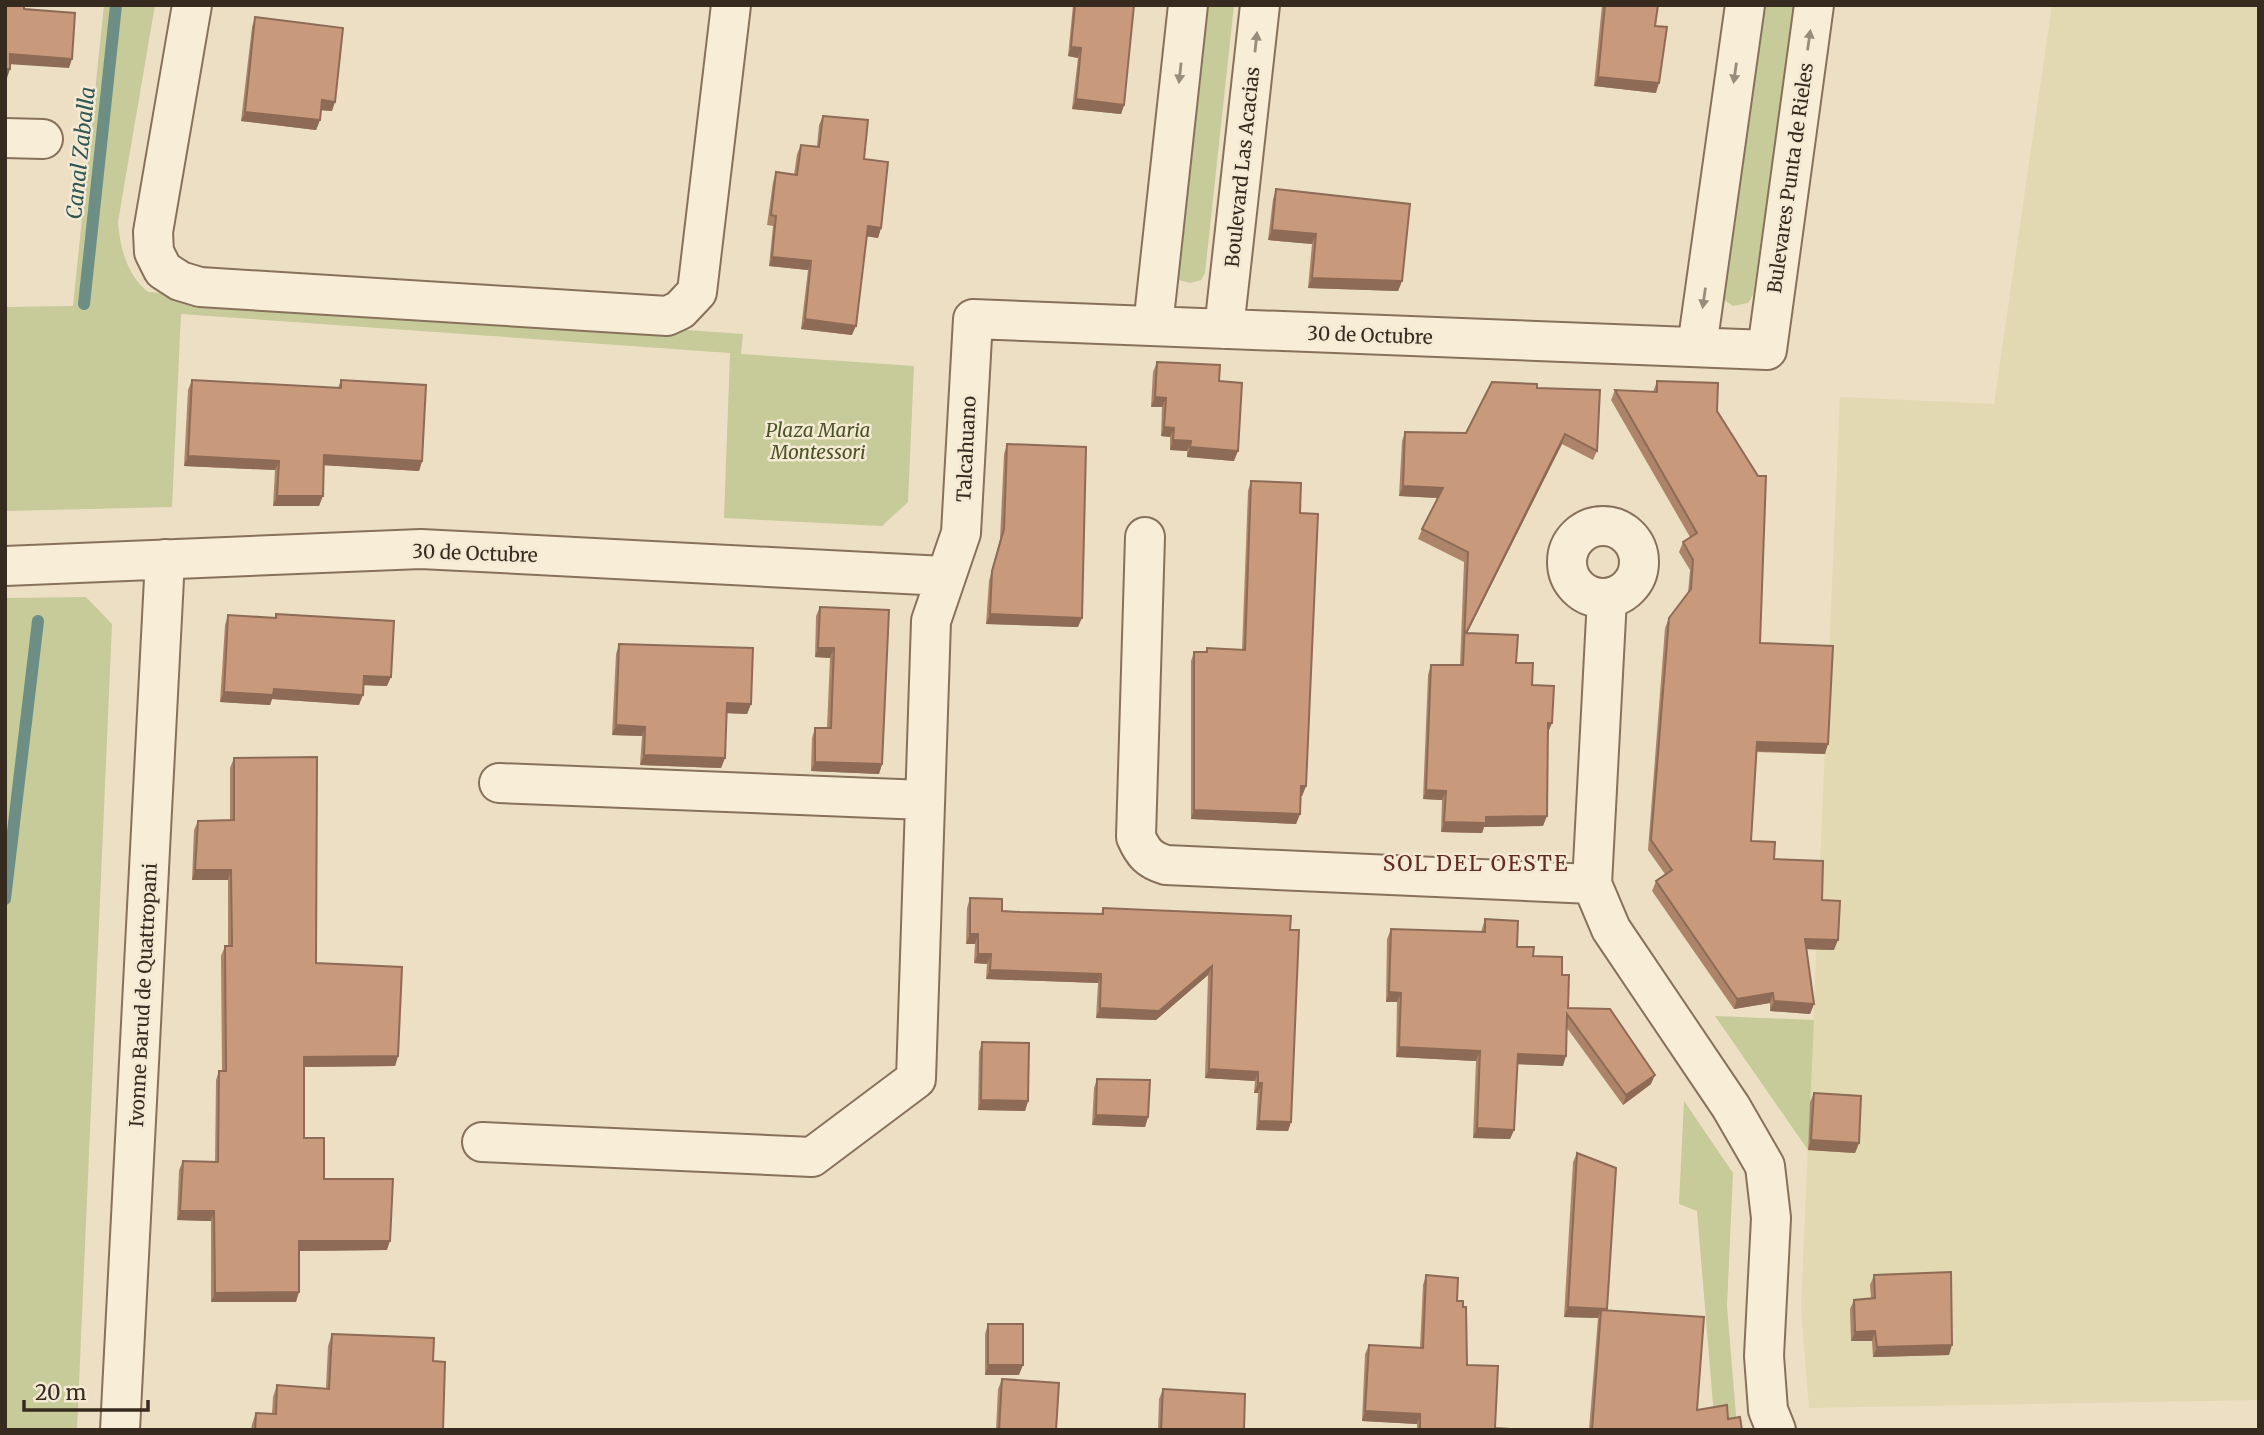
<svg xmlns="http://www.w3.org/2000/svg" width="2264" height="1435" font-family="Merriweather,serif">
	<rect width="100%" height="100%" fill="#eddfc4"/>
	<path fill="#e2d8b2" d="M2052 5H2259V1400L1809 1408 1801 1309 1840 397 1994 404Z"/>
	<path fill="#c7ca99" d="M104 5H155L118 222C120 248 127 275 148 292L743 334 741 354 914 366 908 502 882 526 724 518 730 353 181 314 172 507 5 511V307L73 306Z
		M1199 5H1234L1205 273 1201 280 1190 283 1175 279Z
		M1759 5H1795L1753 295 1748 303 1733 306 1721 298Z
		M86 597 112 624 77 1430H5V598Z
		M1715 1016 1814 1020 1808 1150Z
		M1684 1101 1733 1173 1727 1306 1737 1427 1714 1416 1697 1211 1679 1204Z"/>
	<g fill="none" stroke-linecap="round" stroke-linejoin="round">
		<path stroke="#6d8e84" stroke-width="12" d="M84 304 116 5
			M5 899 38 621"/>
		<defs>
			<path id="minor" d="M192 5 153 232 154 252 163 270 180 281 200 287 667 316 680 310 697 292 731 5
				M5 138 43 139
				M1153 326 1188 5
				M1224 329 1260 5
				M1697 347 1745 5
				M1567 562a36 36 0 1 1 72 0a36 36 0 1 1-72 0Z
				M1145 537 1136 837C1143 853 1149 860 1166 865L1592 884
				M5 566 421 549 944 576
				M1607 598 1592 884 1611 929 1731 1107 1765 1166 1771 1218 1764 1356 1768 1410 1776 1430
				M499 783 924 800
				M482 1142 812 1157 916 1079 931 621 961 533 973 319 1767 350 1814 5
				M120 1430 165 559"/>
		</defs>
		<use href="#minor" stroke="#87715b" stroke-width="42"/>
		<use href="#minor" stroke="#f8edd7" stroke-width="38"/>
	</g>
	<path fill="#ad846a" d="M1073 5H1134L1124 105 1121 114 1072 109 1078 58 1068 56Z
		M1602 5H1658L1655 26 1656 93 1594 86Z
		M255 17 332 111 321 110 320 120 316 130 241 121 252 27Z
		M823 116 864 159 881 228 878 238 867 236 852 335 801 329 808 270 769 266 773 226 767 225 773 182 776 172 794 175 797 154 801 145 817 146 819 125Z
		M1276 189 1402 281 1398 291 1308 288 1312 244 1268 240 1273 199Z
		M1157 362 1219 381 1234 461 1187 457V451L1170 450V437L1161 436 1162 407H1151L1153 372Z
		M192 380 338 388 341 380 422 461 419 471 324 465 319 506H273L275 470 184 466 188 390Z
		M1657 381 1717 411 1760 643 1825 754 1756 752 1751 841 1774 859 1822 900 1834 950 1806 949 1814 1004 1810 1014 1770 1011V1003L1734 1009 1652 891 1656 881 1665 874 1648 850 1665 628 1669 618 1688 593 1690 570 1679 552 1683 542 1690 537 1611 400 1615 390 1653 392Z
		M1537 388 1597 451 1593 460 1562 444 1467 633 1516 663 1532 685 1548 733 1543 826 1484 827 1482 833 1441 832 1442 800 1423 799 1428 675 1431 665H1460L1464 562 1418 539 1422 529 1438 498 1399 496 1402 441 1405 432 1466 433Z
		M1007 444 1078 627 986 624 989 581 1000 539 1004 454Z
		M1251 481 1300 513 1306 786 1302 796H1300V814L1296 824 1191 819V661L1194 652H1205L1207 648 1242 650 1248 491Z
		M820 607 882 764 879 774 811 771 812 738 815 728H827L830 658 815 657 816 616Z
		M276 614 387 686 363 685 359 705 272 699 270 705 220 702 225 625 228 615 275 618Z
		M619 644 751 704 747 714 726 713 725 758 721 768 640 765 642 736 612 735 616 654Z
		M234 758 316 963 398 1056 395 1066 304 1067V1138L324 1179 387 1250 299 1251 296 1302H211V1221L177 1220 179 1170 183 1161 215 1162 216 1080 219 1071H222L221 956 225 946H228V880H192L194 830 198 821 230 820V768Z
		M970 898 1002 911 1101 914 1103 908 1290 930 1291 1122 1288 1131 1256 1130 1258 1093H1254L1255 1081 1205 1078 1208 975 1156 1020 1096 1018 1098 983 986 979 987 964 974 963 975 944H966L967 908Z
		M1485 919 1517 947 1533 956 1562 975 1568 1008 1651 1084 1623 1105 1567 1028 1563 1066 1517 1064 1514 1130 1510 1139 1473 1138 1476 1061 1396 1057 1397 1002H1386L1387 939 1391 929 1481 932Z
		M982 1042 1028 1101 1025 1111 978 1110 979 1052Z
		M1097 1079 1148 1117 1145 1127 1092 1125 1094 1088Z
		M1814 1093 1859 1143 1855 1153 1808 1150 1810 1102Z
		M1577 1153 1607 1310 1697 1410 1728 1419 1742 1430H1589L1598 1318 1564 1317 1573 1162Z
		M1426 1275 1457 1301 1467 1365 1495 1428 1526 1430H1417V1424L1362 1421 1365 1354 1369 1345 1420 1347 1423 1285Z
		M1874 1275 1949 1355 1873 1357 1872 1341H1851L1850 1309 1854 1300 1871 1298 1870 1285Z
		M988 1324 1019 1375H985V1334Z
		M332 1334 433 1361 443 1430H251L252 1424 256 1413 272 1414 273 1397 277 1385 326 1388 328 1346Z
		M1002 1379 1056 1430H996L998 1389Z
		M1163 1389 1244 1430H1158L1159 1399Z"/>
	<path fill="#8d6b56" d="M1071 47 1081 48 1078 58 1068 56Z
		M10 54 72 59 69 68 7 64Z
		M5 69H10L7 78H5Z
		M1598 77 1659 83 1656 93 1594 86Z
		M1076 99 1124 105 1121 114 1072 109Z
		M322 100 335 102 332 111 318 110Z
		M245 112 320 120 316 130 241 121Z
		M868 226 881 228 878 238 865 236Z
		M1272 230 1316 234 1312 244 1268 240Z
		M772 257 811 261 808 270 769 266Z
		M1312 278 1402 281 1398 291 1308 288Z
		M805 319 856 326 852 335 801 329Z
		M1155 397 1166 398 1162 407H1151Z
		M1164 427 1174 428 1170 437 1161 436Z
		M1565 434 1562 444 1464 639V637Z
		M1173 440 1191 441 1187 451 1170 450Z
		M1190 447 1238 451 1234 461 1187 457Z
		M324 455 422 461 419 471 320 465Z
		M188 456 279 461 275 470 184 466Z
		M1403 486 1443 488 1439 498 1399 496Z
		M277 496H323L319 506H273Z
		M990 614 1082 618 1078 627 986 624Z
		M818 648H834L830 658 815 657Z
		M364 676 391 677 387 686 360 685Z
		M274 689 363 695 359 705 272 699 270 705 220 702 224 692Z
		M727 703 751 704 747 714 723 713Z
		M1548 723H1552L1548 733H1544Z
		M616 725 645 727 642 736 612 735Z
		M1757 742 1828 744 1825 754 1754 751Z
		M644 755 725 758 721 768 640 765Z
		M815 762 882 764 879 774 811 771Z
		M1301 786H1306L1302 796H1297Z
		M1426 790 1446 791 1442 800 1423 799Z
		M1194 810 1300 814 1296 824 1191 819Z
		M1547 816 1543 826 1484 827 1482 833 1441 832 1444 822 1486 817Z
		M195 870H231L228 880H192Z
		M970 934H978L975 944H966Z
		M1805 939 1838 940 1834 950 1801 949Z
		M978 954H991L987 964 974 963Z
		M1212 966 1208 975 1156 1020 1096 1018 1100 1008Z
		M990 970 1101 974 1098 983 986 979Z
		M1389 992 1401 993 1397 1002H1386Z
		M1773 993 1770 1003 1734 1009 1737 999Z
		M1774 1001 1814 1004 1810 1014 1770 1011Z
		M1399 1047 1480 1051 1476 1061 1396 1057Z
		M1518 1054 1566 1056 1563 1066 1514 1064Z
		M398 1056 395 1066 300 1067 304 1057Z
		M1209 1069 1258 1072 1255 1081 1205 1078Z
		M1655 1075 1651 1084 1623 1105 1626 1095Z
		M1258 1083H1262L1258 1093H1254Z
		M981 1100 1028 1101 1025 1111 978 1110Z
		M1096 1115 1148 1117 1145 1127 1092 1125Z
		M1259 1121 1291 1122 1288 1131 1256 1130Z
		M1477 1128 1514 1130 1510 1139 1473 1138Z
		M1811 1140 1859 1143 1855 1153 1808 1150Z
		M180 1211H214L211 1221 177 1220Z
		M299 1241H390L387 1250 295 1251Z
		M299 1292 296 1302H211L215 1293Z
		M1568 1307 1607 1309 1601 1310 1598 1318 1564 1317Z
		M1875 1331 1872 1341H1851L1855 1332Z
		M1952 1345 1949 1355 1873 1357 1877 1347Z
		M988 1365H1023L1019 1375H985Z
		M1365 1411 1420 1414 1417 1424 1362 1421Z"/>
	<path fill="#c9997b" stroke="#8d6b56" stroke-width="2" d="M5 5H24V9L75 13 72 59 10 54V69H5Z
		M1075 5H1134L1124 105 1076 99 1081 48 1071 47Z
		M1605 5H1658L1655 26 1667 27 1659 83 1598 77Z
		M255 17 343 28 335 102 322 100 320 120 245 112Z
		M823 116 868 120 864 159 888 162 881 228 868 226 856 326 805 319 811 261 772 257 776 216 771 215 776 172 797 175 801 145 819 147Z
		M1276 189 1410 204 1402 281 1312 278 1316 234 1272 230Z
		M1157 362 1220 365 1219 381 1242 383 1238 451 1190 447 1191 441 1173 440 1174 428 1164 427 1166 398 1155 397Z
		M192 380 341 388V380L426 385 422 461 324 455 323 496H277L279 461 188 456Z
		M1657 381 1718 383 1717 411 1758 476H1766L1760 643 1833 646 1828 744 1757 742 1751 841 1775 842 1774 859 1823 861 1822 900 1840 901 1838 940 1805 939 1814 1004 1774 1001 1773 993 1737 999 1656 881 1672 870 1651 840 1669 618 1691 589 1693 560 1683 542 1697 533 1615 390 1657 392Z
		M1492 382 1537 384V388L1600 390 1597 451 1565 434 1466 633 1518 635 1516 663H1533L1532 685 1554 686 1552 723H1548L1547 816 1486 817V823L1444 822 1446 791 1426 790 1431 665H1463L1468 552 1422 529 1443 488 1403 486 1405 432 1466 433Z
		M1007 444 1086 447 1082 618 990 614 992 571 1004 529Z
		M1251 481 1301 483 1300 513 1318 514 1306 786H1301L1300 814 1194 810V652H1207V648L1245 650Z
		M820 607 889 610 882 764 815 762V728H831L834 648H818Z
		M276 614 394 621 391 677 364 676 363 695 274 689 273 695 224 692 228 615 276 618Z
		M619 644 753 648 751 704 727 703 725 758 644 755 645 727 616 725Z
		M317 757 316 963 402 967 398 1056 304 1057V1138H324V1179H393L390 1241H299V1292L215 1293 214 1211H180L183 1161 218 1162 219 1071H226L225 946H232L231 870H195L198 821 234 820V758Z
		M970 898 1002 899V911L1020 912 1103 914V908L1291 916 1290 930H1299L1291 1122 1259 1121 1262 1083H1258V1072L1209 1069 1212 966 1159 1011 1100 1008 1101 974 990 970 991 954H978V934H970Z
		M1485 919 1518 921 1517 947H1534L1533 956 1562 957V975H1569L1568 1008 1610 1009 1655 1075 1626 1095 1567 1014 1566 1056 1518 1054 1514 1130 1477 1128 1480 1051 1399 1047 1401 993 1389 992 1391 929 1485 932Z
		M982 1042 1029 1043 1028 1101 981 1100Z
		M1097 1079 1150 1080 1148 1117 1096 1115Z
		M1814 1093 1861 1096 1859 1143 1811 1140Z
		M1577 1153 1616 1168 1607 1309 1568 1307Z
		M1951 1272 1952 1345 1877 1347 1875 1331 1855 1332 1854 1300 1875 1298 1874 1275Z
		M1426 1275 1458 1278 1457 1301H1463V1307H1466L1467 1365 1498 1366 1495 1428 1526 1430H1420V1414L1365 1411 1369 1345 1423 1348Z
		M1601 1310 1704 1317 1697 1410 1727 1405 1728 1419 1740 1417 1742 1430H1592Z
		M988 1324H1023V1365H988Z
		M332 1334 434 1338 433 1361 445 1362 443 1430H255L256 1413 276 1414 277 1385 329 1389Z
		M1002 1379 1059 1383 1056 1430H999Z
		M1163 1389 1245 1394 1244 1430H1161Z"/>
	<defs><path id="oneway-solid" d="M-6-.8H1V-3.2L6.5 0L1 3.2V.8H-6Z" transform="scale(1.75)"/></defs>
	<g fill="#988c7b">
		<use href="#oneway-solid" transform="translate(1809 40) rotate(-82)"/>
		<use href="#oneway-solid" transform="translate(1256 42) rotate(-84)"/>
		<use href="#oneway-solid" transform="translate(1180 73) rotate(96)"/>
		<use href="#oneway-solid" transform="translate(1735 73) rotate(98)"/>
		<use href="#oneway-solid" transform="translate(1704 298) rotate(98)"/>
	</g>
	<g text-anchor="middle" stroke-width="5" stroke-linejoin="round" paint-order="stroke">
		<g font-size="19" fill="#372a1f" stroke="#f4ead4">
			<text transform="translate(1242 167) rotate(-84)" y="7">Boulevard Las Acacias</text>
			<text transform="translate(1790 178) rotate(-82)" y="7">Bulevares Punta de Rieles</text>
			<text transform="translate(1370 335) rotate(2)" y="7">30 de Octubre</text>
			<text transform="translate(966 449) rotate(-87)" y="7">Talcahuano</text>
			<text transform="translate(475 553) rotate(2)" y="7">30 de Octubre</text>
			<text transform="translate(143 995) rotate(-87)" y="7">Ivonne Barud de Quattropani</text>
		</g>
		<g font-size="19" font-style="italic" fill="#495326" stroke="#f4ead4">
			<text x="818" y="437">Plaza Maria<tspan x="818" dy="22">Montessori</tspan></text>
		</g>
		<g font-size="21" font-style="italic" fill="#2e5652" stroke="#f4ead4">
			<text transform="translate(81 153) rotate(-84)" y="7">Canal Zaballa</text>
		</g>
		<g font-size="21" letter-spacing="2" fill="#622b20" stroke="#f4ead4">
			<text x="1476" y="871">SOL DEL OESTE</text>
		</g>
	</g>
	<rect width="2264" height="1435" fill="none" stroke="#372a1f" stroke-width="14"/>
	<path d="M24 1400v10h124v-10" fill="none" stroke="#372a1f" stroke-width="3.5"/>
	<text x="35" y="1400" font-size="21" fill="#372a1f" stroke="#f4ead4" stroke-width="5" paint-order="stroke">20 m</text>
</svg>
